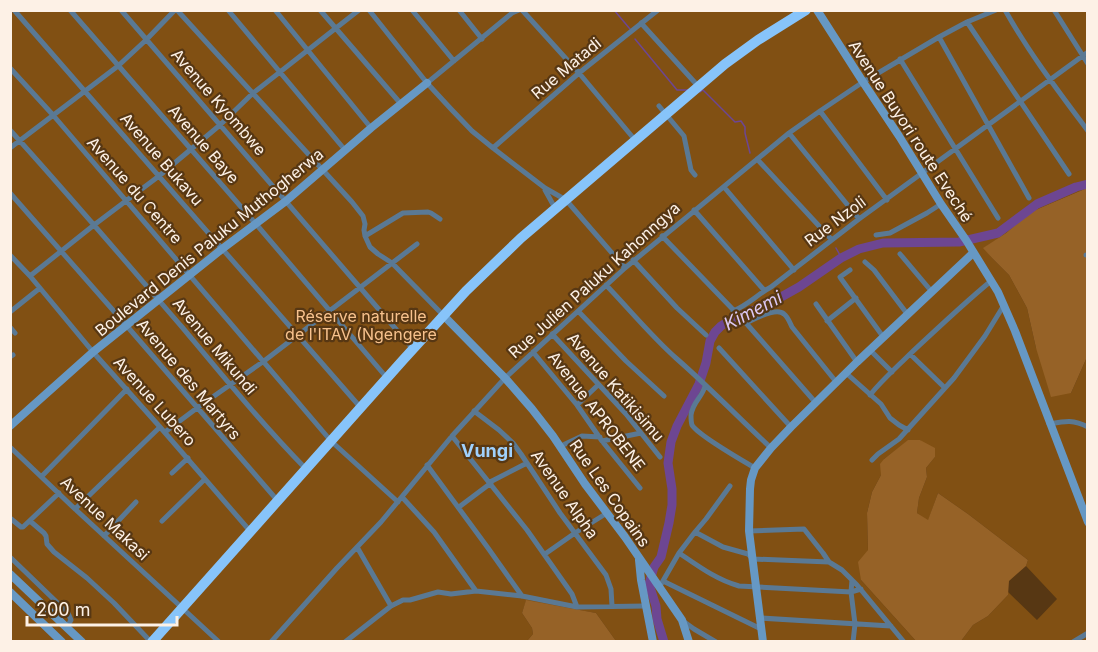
<svg xmlns="http://www.w3.org/2000/svg" width="1098" height="652" font-family="Inter,sans-serif">
	<rect width="100%" height="100%" fill="#573713"/>
	<path fill="#815013" d="M10 11H1087V188L1033 211 1023 218 1006 233 984 248 992 258 1009 275 1027 308 1036 348 1071 393 1087 357V641H961L973 625 988 616 1008 595V592L1037 620 1057 599 1026 566 1028 560 968 514 938 493 928 521 917 513 919 498 927 477 926 468 935 457 920 440H909L884 459 881 475 872 492 867 513 868 550 861 580 916 641H616L596 613 526 601 522 613 532 628 533 634 527 641H11Z"/>
	<path fill="#966227" d="M1087 188V357L1071 393 1051 397 1036 348 1027 308 1009 275 992 258 983 248 1006 233 1023 218 1033 211Z
		M908 440H920L935 448V457L926 468 927 477 919 498 917 513 928 520 938 493 968 514 1028 560 1026 566 1009 581 1008 595 988 616 973 625 961 641H916L861 580 858 562 868 550 867 513 872 492 881 475 880 464 884 459Z
		M526 600 596 613 616 641H527L533 634 532 628 522 613Z"/>
	<g fill="none" stroke-linecap="round" stroke-linejoin="round">
		<path stroke="#6d4692" stroke-width="1.5" d="M614 10 630 29
			M635 39 677 90H688
			M700 92 703 90 735 122 741 121 745 127V133L750 153
			M836 248 841 257"/>
		<path stroke="#6d4692" stroke-width="9" d="M664 642 657 619 656 606 649 584 654 567 661 557 669 523 672 505V489L668 463 671 442 677 426 699 384 706 363 710 341 715 332 721 326 732 319 765 306 799 287 841 258 859 249 883 243 959 242 998 233 1037 204 1076 187 1088 184"/>
		<path stroke="#5a7994" stroke-width="5" d="M14 10 361 408
			M70 10 256 224 387 378
			M121 10 413 349
			M177 10 352 202 363 216 365 224 364 230 365 236 370 247 378 254 392 263 444 316
			M228 10 345 150
			M275 10 371 128
			M320 10 401 104
			M369 10 427 83 451 109 472 131 493 148 545 188 566 200 625 268
			M412 10 454 61
			M459 10 482 39
			M522 10 579 73 635 140
			M1005 10C1029 53 1059 92 1088 131
			M1054 10 1088 64
			M967 22 1069 174
			M641 23 698 86
			M939 37 1029 198
			M900 59 998 218
			M10 68 53 115 331 441 398 502
			M427 83 512 13 519 10
			M659 106 684 136 691 170 695 175
			M820 111 887 200
			M10 130C69 195 125 261 182 327 222 375 262 424 306 469
			M789 133 859 219
			M10 148 118 66 146 40 175 10
			M493 148 579 73 658 10
			M757 159 832 240
			M724 187 794 270
			M545 190 555 208
			M10 193 126 325 277 500
			M694 210 764 290
			M876 235 890 233 927 213 941 204
			M365 236 403 213 428 212 431 213 440 219
			M662 236 746 323 816 403
			M900 254 932 292
			M10 255 30 276 93 352 160 427 250 531
			M1086 255H1088
			M633 260 677 308 706 335
			M865 262 874 270 908 315
			M850 270 840 277 842 280 884 338
			M30 276 94 225 159 176 220 125 252 94 359 10
			M606 285C630 310 652 337 677 359 709 387 740 419 771 448
			M816 304 857 362
			M578 311 626 361 664 396
			M733 311C748 305 758 294 771 287L859 219 1088 52
			M10 312 40 288
			M827 321 856 298
			M746 323C754 319 776 307 784 314 788 317 790 323 792 327L837 383
			M10 327 15 333
			M552 334 626 414 660 457
			M719 348 791 427
			M870 350 892 372
			M533 352 577 405 602 441 640 488
			M910 354 945 388
			M10 357 13 355
			M846 373 881 404 890 418 899 425 908 430
			M705 386C702 398 693 401 691 415 691 418 691 422 692 425 697 434 743 461 755 468
			M870 395C882 380 897 367 910 354 937 329 963 304 991 281
			M577 405 598 385
			M474 411 499 430 513 443 521 454 560 513 606 575 611 589 612 606
			M1049 424C1065 421 1073 419 1088 427
			M165 432 197 408 264 361 417 244
			M452 436 527 530 572 594 577 607
			M602 441 641 433
			M561 446 582 436 600 437
			M10 447 75 509 219 642
			M872 460 878 454 899 439 954 378 985 336 1004 305
			M427 465 488 548 522 596
			M172 473 188 458
			M42 476 127 389
			M490 482 527 463
			M402 497 434 532 476 591
			M459 507 491 483
			M75 509 160 427
			M10 518 21 527H23L59 493
			M30 521 44 533 46 536 47 544 54 552 87 578 114 603 151 642
			M162 521 205 479
			M749 531 804 529 823 553 829 562
			M695 532 723 547 748 554 753 559 829 562 842 570 857 585 904 642
			M104 536 136 502
			M357 547 391 606
			M679 553C698 566 717 580 739 586L851 592 861 589
			M545 554 575 533 607 513
			M10 557 68 613 71 620 67 627
			M852 580 851 592 855 624 853 642
			M663 581 761 629
			M660 586 679 553 695 532 706 519 730 486
			M760 618 891 626
			M683 621 694 629 716 642
			M271 642 337 568 381 522 452 436 505 378 625 268 789 133 820 111 863 82 939 37 967 22 996 10
			M345 642 391 606 403 600H410L438 592 451 594 476 591 522 596 577 607 646 606
			M1073 642 1088 633"/>
		<path stroke="#6698c4" stroke-width="8" d="M817 10 863 82 899 136 941 204 966 240 998 292 1015 331 1088 522
			M444 316 505 378 532 409 553 436 585 484 625 537 682 620 689 642
			M10 426 93 352 222 249 286 201 371 128 427 83
			M639 560 641 580 653 642
			M10 574 82 642
			M10 592 62 642
			M763 642 749 531 750 489 751 480 755 468 771 448 791 427 857 362 973 253"/>
		<path stroke="#87c4fa" stroke-width="10" d="M152 642 403 360 466 291 521 238 725 64 758 40 806 10"/>
	</g>
	<g text-anchor="middle" stroke-width="4.5" stroke-linejoin="round" paint-order="stroke">
		<g font-size="16" fill="#fdf1e6" stroke="#573713">
			<text transform="translate(566 68) rotate(-40)" y="6">Rue Matadi</text>
			<text transform="translate(219 102) rotate(49)" y="6">Avenue Kyombwe</text>
			<text transform="translate(911 131) rotate(57)" y="6">Avenue Buyori route Eveché</text>
			<text transform="translate(204 144) rotate(49)" y="6">Avenue Baye</text>
			<text transform="translate(162 159) rotate(49)" y="6">Avenue Bukavu</text>
			<text transform="translate(135 190) rotate(49)" y="6">Avenue du Centre</text>
			<text transform="translate(835 221) rotate(-37)" y="6">Rue Nzoli</text>
			<text transform="translate(209 242) rotate(-39)" y="6">Boulevard Denis Paluku Muthogherwa</text>
			<text transform="translate(594 280) rotate(-42)" y="6">Rue Julien Paluku Kahonngya</text>
			<text transform="translate(215 346) rotate(50)" y="6">Avenue Mikundi</text>
			<text transform="translate(189 379) rotate(50)" y="6">Avenue des Martyrs</text>
			<text transform="translate(616 387) rotate(49)" y="6">Avenue Katikisimu</text>
			<text transform="translate(155 401) rotate(48)" y="6">Avenue Lubero</text>
			<text transform="translate(597 411) rotate(52)" y="6">Avenue APROBENE</text>
			<text transform="translate(610 493) rotate(55)" y="6">Rue Les Copains</text>
			<text transform="translate(565 494) rotate(55)" y="6">Avenue Alpha</text>
			<text transform="translate(105 518) rotate(43)" y="6">Avenue Makasi</text>
		</g>
		<g font-size="16" fill="#f8c28d" stroke="#573713">
			<text x="361" y="322">Réserve naturelle<tspan x="361" dy="18">de l'ITAV (Ngengere</tspan></text>
		</g>
		<g font-size="18" font-style="italic" fill="#ddc9f4" stroke="#573713">
			<text transform="translate(753 311) rotate(-28)" y="6">Kimemi</text>
		</g>
		<g font-size="18" font-weight="bold" fill="#a0d1fd" stroke="#573713">
			<text x="487" y="457">Vungi</text>
		</g>
	</g>
	<rect width="1098" height="652" fill="none" stroke="#fdf1e6" stroke-width="24"/>
	<path d="M27 616v9h150v-9" fill="none" stroke="#fdf1e6" stroke-width="3"/>
	<text x="36" y="616" font-size="18" fill="#fdf1e6" stroke="#573713" stroke-width="4.5" paint-order="stroke">200 m</text>
</svg>
